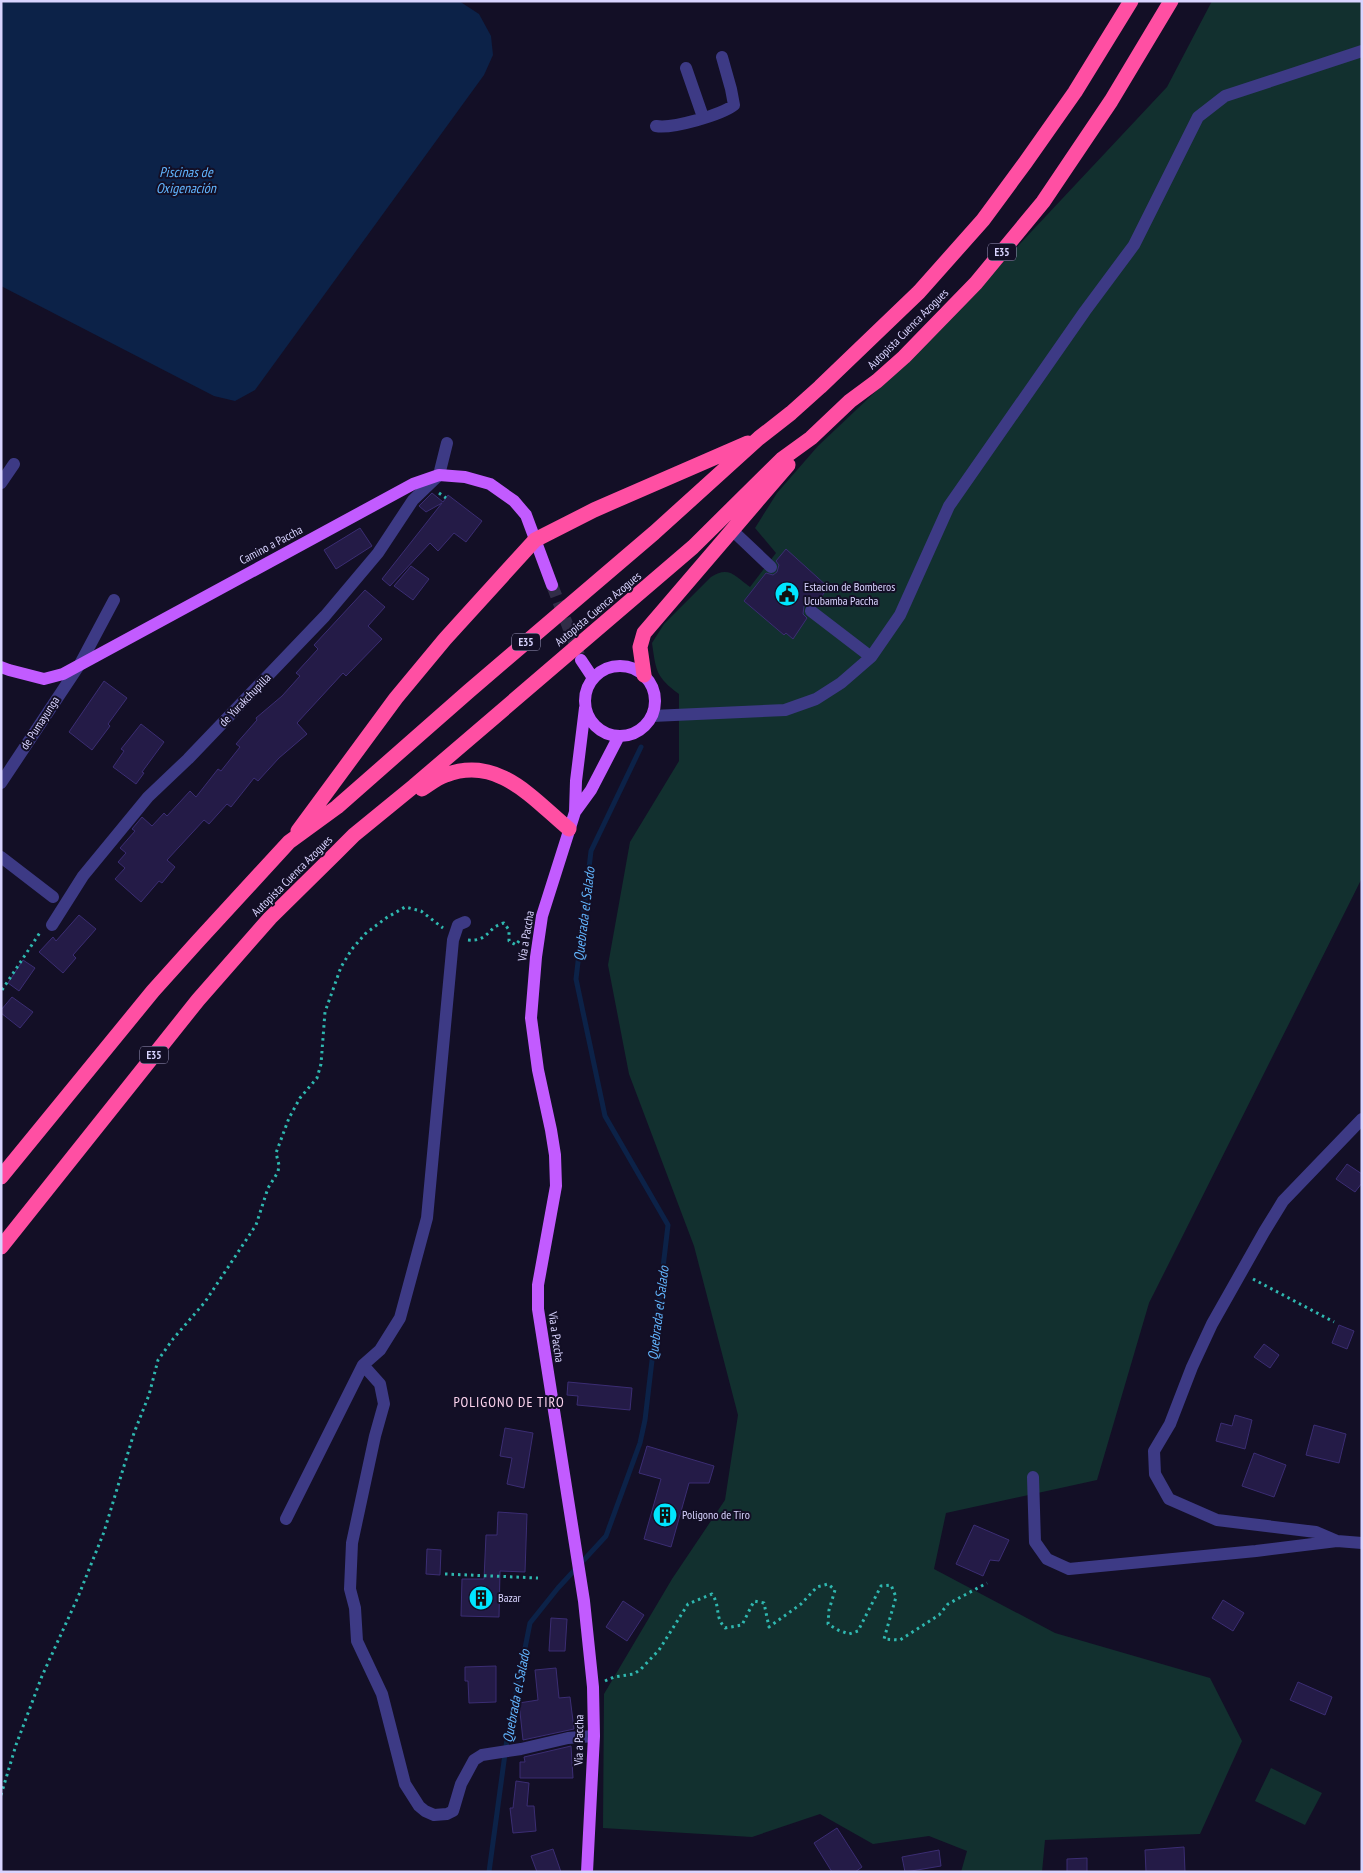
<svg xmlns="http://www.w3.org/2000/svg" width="1363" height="1873" font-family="'PT Sans Narrow',sans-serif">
	<rect width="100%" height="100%" fill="#130f26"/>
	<path fill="#12302f" d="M1212 1H1362V878L1149 1303 1097 1480 946 1513 934 1569 1055 1633 1210 1678 1242 1741 1200 1834 1045 1840 1042 1872H961L967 1851 929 1836 873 1844 820 1814 752 1837 603 1828 604 1694 672 1579 725 1500 738 1415 694 1246 629 1074 608 965 630 842 679 761V694C656 677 656 671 652 643L664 624 711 577C729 565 736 577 750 587L776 553 755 528 777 493 818 446 928 342 1167 87Z
		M1271 1768 1322 1793 1305 1825 1255 1801Z"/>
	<path fill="#0c2248" d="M4 1H459L479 14 491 36 493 55 484 75 255 390 235 401 214 396 1 286V6Z"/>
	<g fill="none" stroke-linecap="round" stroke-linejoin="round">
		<path stroke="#0c2248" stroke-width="5" d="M489 1872 507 1739 530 1623 558 1588 606 1536 640 1443 645 1420 668 1225 605 1116 576 979 591 851 641 747"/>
	</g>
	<path fill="#241b47" stroke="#3b2d73" d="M432 493 443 502 448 495 482 521 466 542 454 533 438 551 430 543 390 586 382 579 442 503 426 512 419 506Z
		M360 528 372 546 336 569 324 550Z
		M786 549 828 587 816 605 808 603 804 606 803 614 807 618 793 639 786 633 784 635 744 601 766 573 773 575 777 572 779 565 776 561Z
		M411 566 429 579 413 600 394 586Z
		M365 590 385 607 368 626 382 639 346 676 343 673 297 723 307 734 279 758 258 781 254 778 231 807 227 804 209 824 204 820 167 860 175 867 162 883 159 881 141 902 115 879 125 868 118 862 126 853 120 848 135 831 132 829 142 817 152 826 164 813 167 816 190 791 196 797 218 769 221 771 240 747 236 744 257 720 256 718 282 696 300 676 296 673 318 649 314 645Z
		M104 681 127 698 108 724 110 726 92 750 69 732Z
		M141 724 164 742 142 772 144 773 136 784 113 767 124 751 121 749Z
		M79 915 96 929 73 955 76 958 63 973 39 952 53 937 56 941Z
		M23 960 35 968 19 991 8 983Z
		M12 997 33 1012 20 1028 1 1013V1010Z
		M1347 1164 1362 1174V1183L1355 1192 1336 1179Z
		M1339 1325 1354 1331 1347 1349 1332 1343Z
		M1264 1344 1279 1355 1270 1368 1254 1357Z
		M568 1382 632 1388 630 1410 577 1405 578 1396 567 1395Z
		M1235 1415 1252 1420 1245 1449 1216 1441 1221 1423 1232 1426Z
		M1314 1425 1346 1434 1339 1463 1306 1455Z
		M505 1428 533 1433 524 1488 507 1484 512 1458 500 1456Z
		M647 1446 714 1466 709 1483H689L671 1547 644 1539 661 1479 639 1473Z
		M1254 1453 1286 1465 1274 1497 1242 1486Z
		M498 1512 527 1514 525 1572 500 1571 499 1617 461 1616 462 1579H484L486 1535H497Z
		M974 1525 1009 1540 999 1561 990 1560 983 1576 956 1564Z
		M427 1549 441 1550 440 1575 426 1574Z
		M1223 1600 1244 1613 1233 1631 1212 1618Z
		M623 1601 644 1615 627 1641 606 1627Z
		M551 1618 567 1619 565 1651H549Z
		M496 1666V1702L469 1703 468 1681H465V1667Z
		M556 1668 559 1698 570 1697 574 1729 523 1740 519 1703 538 1700 535 1670Z
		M1298 1682 1332 1697 1325 1715 1290 1700Z
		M571 1746 573 1778H520V1762H525L524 1757Z
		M516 1781 529 1783 527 1806H534L536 1831 513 1833 510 1808H513Z
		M837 1828 862 1867 855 1872H832L814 1843Z
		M1184 1847 1185 1872H1146L1145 1850Z
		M553 1849 561 1872H537L531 1856Z
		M939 1850 941 1866 905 1872 902 1857Z
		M1087 1858V1872H1067V1859Z"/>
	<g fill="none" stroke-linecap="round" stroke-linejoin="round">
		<path stroke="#312d47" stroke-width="12" stroke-dasharray="12 6" stroke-linecap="butt" d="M552 585 579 655"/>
		<path stroke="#2fb8b0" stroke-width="3" stroke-dasharray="2.5 4" stroke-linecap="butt" d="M439 493 446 498
			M468 940C489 942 487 927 504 923L509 930V941L516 945 524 934
			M2 990 41 931
			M1253 1279 1334 1322
			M445 1574 538 1578
			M605 1681 614 1677 634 1674 641 1669 659 1650 688 1604 712 1594C721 1607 714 1616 725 1628L742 1625 754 1601 764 1603 769 1627 801 1604 817 1587 828 1584 835 1590 829 1610 828 1624 838 1630 849 1634 858 1631 881 1586 891 1585 896 1597 884 1639 900 1640 939 1615 948 1604 987 1583
			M1 1795 16 1745 42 1676 78 1597 104 1532 134 1433 149 1395 158 1360 173 1339 205 1302 256 1225 268 1188 278 1172 279 1165 276 1153 289 1118 300 1098 317 1078 321 1064 325 1012 341 967 352 949 365 934 386 918 405 907 421 911 443 928"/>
		<path stroke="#3d3a85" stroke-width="12" d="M686 68 703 117
			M656 126C672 129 721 115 734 105L731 89 722 57
			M1 483 14 464
			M733 531 771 567
			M811 611 871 657
			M652 716 785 710 816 699 841 683 871 657 900 615 949 506 1085 311 1134 245 1198 117 1225 96 1362 51
			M1 783 80 664 114 600
			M1 857 53 897
			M465 922 458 925 453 940 427 1218 400 1318 380 1350 363 1365 380 1384 384 1404 375 1436 352 1543 350 1589 355 1608 357 1641 382 1694 405 1784 419 1806 425 1811 434 1815 447 1814 453 1811 461 1784 474 1760 482 1755 521 1749 568 1738 594 1736
			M52 925 83 876 148 797 188 759 325 616 378 553 413 500 439 475 447 443
			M1033 1477 1035 1542 1047 1559 1069 1569 1256 1551 1337 1541 1362 1543
			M286 1519 363 1365
			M1337 1541 1316 1532 1217 1520 1169 1499 1155 1474 1154 1451 1170 1424 1192 1367 1212 1324 1264 1232 1283 1201 1362 1119"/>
		<path stroke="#c25bff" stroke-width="12" d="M581 660 593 678
			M585 701a35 35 0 1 1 70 0a35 35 0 1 1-70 0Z
			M1 667 9 670 44 679 63 674 413 484 439 475 465 477 490 484 514 501 526 515 552 585
			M585 708 576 781 575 812 542 916 536 957 531 1018 538 1070 551 1130 555 1155 556 1186 538 1285V1309L584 1601 593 1687 594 1736 587 1872
			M575 812 591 790 619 736"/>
		<path stroke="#ff4fa3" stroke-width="15" d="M644 675 640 647 644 633 788 465
			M422 789C430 784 437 778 446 775 498 755 533 799 569 829
			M298 831 396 698 445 639 535 540 594 510 748 443
			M1 1177 153 991 198 941 289 842 337 807 469 691 654 533 759 438 791 413 820 387 919 292 983 220 1025 163 1075 92 1131 1
			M1 1247 198 1000 270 918 335 854 354 835 414 786 693 547 782 459 811 438 850 401 877 381 904 357 976 283 1043 202 1111 101 1171 1"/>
	</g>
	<defs>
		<symbol id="civic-disc" viewBox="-11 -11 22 22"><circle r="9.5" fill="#00e5ff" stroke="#130f26"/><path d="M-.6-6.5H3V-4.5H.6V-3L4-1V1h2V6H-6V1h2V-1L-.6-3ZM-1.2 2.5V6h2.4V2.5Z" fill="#111"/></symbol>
		<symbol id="building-disc" viewBox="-11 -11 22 22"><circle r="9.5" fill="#00e5ff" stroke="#130f26"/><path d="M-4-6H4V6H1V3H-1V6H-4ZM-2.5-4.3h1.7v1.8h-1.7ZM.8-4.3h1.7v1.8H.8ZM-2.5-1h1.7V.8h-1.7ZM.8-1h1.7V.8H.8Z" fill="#111"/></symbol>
	</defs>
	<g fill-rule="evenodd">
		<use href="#civic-disc" x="773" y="580" width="28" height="28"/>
		<use href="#building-disc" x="651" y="1501" width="28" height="28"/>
		<use href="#building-disc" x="467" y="1584" width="28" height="28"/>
	</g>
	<g text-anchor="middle" stroke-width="4" stroke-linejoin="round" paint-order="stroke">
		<g fill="#130f26" stroke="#9e99be" stroke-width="1">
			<rect x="988" y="243.5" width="28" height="17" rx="4"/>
			<rect x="512" y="633.5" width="28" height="17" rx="4"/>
			<rect x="140" y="1046.5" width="28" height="17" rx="4"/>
		</g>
		<g font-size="11" font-weight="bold" fill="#d9d4ff">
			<text x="1002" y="256">E35</text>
			<text x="526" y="646">E35</text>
			<text x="154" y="1059">E35</text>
		</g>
		<g font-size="12" fill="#d9d4ff" stroke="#130f26">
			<text transform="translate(908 329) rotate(-45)" y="4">Autopista Cuenca Azogues</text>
			<text transform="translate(271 545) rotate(-28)" y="4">Camino a Paccha</text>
			<text transform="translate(598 609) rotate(-40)" y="4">Autopista Cuenca Azogues</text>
			<text transform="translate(245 700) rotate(-46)" y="4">de Yurakchupilla</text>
			<text transform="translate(40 723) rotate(-57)" y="4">de Pumayunga</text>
			<text transform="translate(292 876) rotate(-45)" y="4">Autopista Cuenca Azogues</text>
			<text transform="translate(526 936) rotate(-81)" y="4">Vía a Paccha</text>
			<text transform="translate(556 1337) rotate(82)" y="4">Vía a Paccha</text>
			<text transform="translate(579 1740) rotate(-89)" y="4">Vía a Paccha</text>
		</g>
		<g font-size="12" fill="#d9d4ff" stroke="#130f26" text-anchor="start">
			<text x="804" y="591">Estacion de Bomberos<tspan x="804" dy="14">Ucubamba Paccha</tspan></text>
			<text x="682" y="1519">Poligono de Tiro</text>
			<text x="498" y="1602">Bazar</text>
		</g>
		<g font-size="14" font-style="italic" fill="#62b6ff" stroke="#130f26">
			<text x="186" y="177">Piscinas de<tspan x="186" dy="16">Oxigenación</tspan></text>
			<text transform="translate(584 914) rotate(-83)" y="5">Quebrada el Salado</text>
			<text transform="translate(658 1313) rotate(-83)" y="5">Quebrada el Salado</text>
			<text transform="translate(516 1696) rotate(-79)" y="5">Quebrada el Salado</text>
		</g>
		<g font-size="14" letter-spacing="1" fill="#ffd6f0" stroke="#130f26">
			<text x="509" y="1407">POLIGONO DE TIRO</text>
		</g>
	</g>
	<rect width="1363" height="1873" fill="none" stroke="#d9d4ff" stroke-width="5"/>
</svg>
